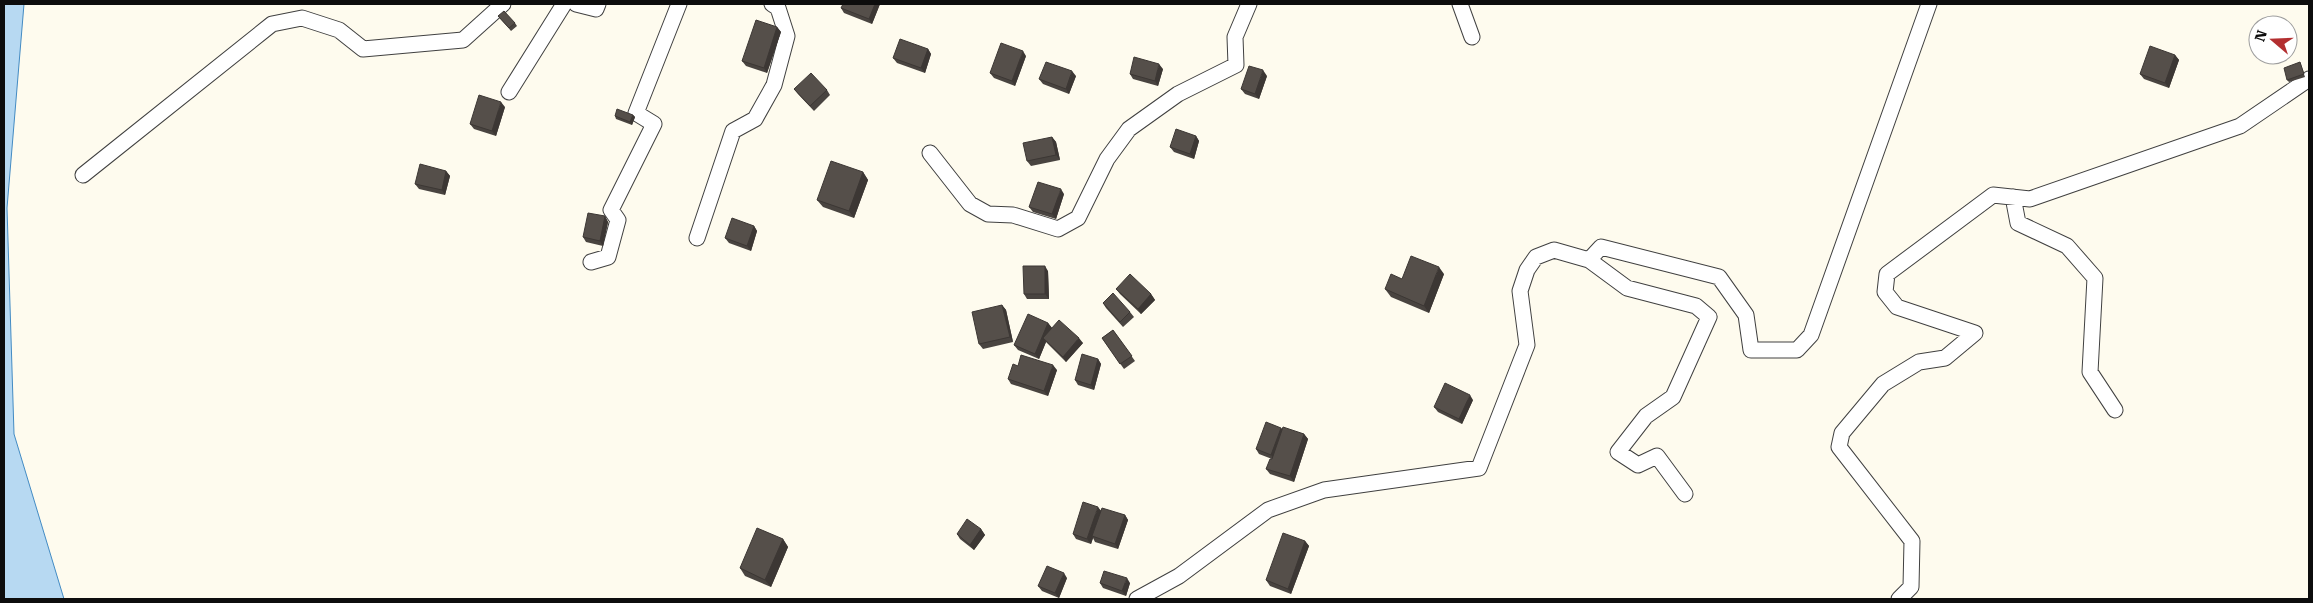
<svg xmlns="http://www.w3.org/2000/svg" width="2313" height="603" font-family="'Roboto Serif',serif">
	<rect width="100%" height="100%" fill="#fefbee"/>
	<path fill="#b7d9f2" stroke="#438bc3" d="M4 4H24L7 208 14 434 64 599H4Z"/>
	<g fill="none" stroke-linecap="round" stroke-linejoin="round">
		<defs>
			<path id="street" d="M576 4 596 9 598 4
				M1460 4 1472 37
				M509 92 564 4
				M930 153 970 204 988 214 1013 215 1058 229 1078 218 1107 159 1129 129 1178 94 1236 65 1235 37 1249 4
				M83 175 272 24 302 18 339 30 363 49 463 40 503 4
				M2013 197 2018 223 2067 246 2095 278 2090 372 2115 410
				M697 238 733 131 755 119 774 85 787 36 778 8 772 4
				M1589 260 1601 247 1719 277 1746 315 1751 350H1797L1811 335 1929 4
				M591 262 608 257 618 220 611 210 654 124 636 113 679 4
				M1137 599 1179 576 1268 510 1324 490 1479 468 1527 345 1520 291 1527 270 1536 257 1554 250 1589 260 1627 288 1696 306 1709 317 1673 397 1646 416 1618 452 1638 465 1657 456 1685 494
				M1899 599 1911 587 1912 541 1839 447 1842 433 1883 384 1919 362 1945 358 1975 333 1897 307 1885 292 1887 274 1993 195 2030 199 2240 126 2309 79"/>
		</defs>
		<use href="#street" stroke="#404040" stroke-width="17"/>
		<use href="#street" stroke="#fff" stroke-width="15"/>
	</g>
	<path fill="#494440" d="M880 4 872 24 844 13 841 8Z
		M498 16 515 23 517 26 511 31Z
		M777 27 781 32 767 73 746 66 742 61Z
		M928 49 931 54 925 73 897 63 893 58Z
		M2175 55 2179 60 2169 88 2144 79 2140 74Z
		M1026 56 1015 86 994 78 990 73Z
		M2300 62 2305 77 2289 82 2287 80Z
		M1163 69 1158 86 1133 79 1130 74Z
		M1076 76 1069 94 1043 84 1039 79Z
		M1267 76 1259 99 1245 94 1241 89Z
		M794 89 827 90 830 95 814 111 798 94Z
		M505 107 496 136 474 129 470 124Z
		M633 115 635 117 632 125 616 119 615 116Z
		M1196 136 1199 141 1194 159 1174 152 1170 147Z
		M1052 137 1056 142 1060 160 1031 166 1027 161Z
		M446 171 450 176 445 195 419 189 415 184Z
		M863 172 868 180 854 218 823 207 817 200Z
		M1064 194 1056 219 1033 212 1029 207Z
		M605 216 608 222 603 246 586 242 583 237Z
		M754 226 757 231 751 251 729 243 725 238Z
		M1048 271 1049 299H1027L1024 294Z
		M1444 274 1429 313 1391 297 1385 289 1402 279Z
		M1116 289 1151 294 1155 300 1141 314 1120 294Z
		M1103 303 1130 312 1134 317 1123 327 1106 308Z
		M1002 305 1006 310 1013 342 983 349 979 344Z
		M1048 323 1052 328 1083 343 1066 362 1046 342 1039 359 1018 350 1014 345Z
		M1113 330 1135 361 1124 369 1102 338Z
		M1098 359 1101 364 1094 390 1078 385 1075 380Z
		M1018 366 1057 370 1048 396 1011 384 1008 379Z
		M1473 400 1462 424 1438 412 1434 407Z
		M1281 428 1282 429 1304 434 1308 439 1294 482 1270 474 1266 469 1272 459 1259 454 1256 449Z
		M1101 510 1125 515 1128 520 1118 549 1095 542 1093 538 1091 544 1076 539 1073 534Z
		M981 529 985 535 974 550 960 539 957 534Z
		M783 539 788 547 771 587 745 576 740 568Z
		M1305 541 1309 546 1291 594 1270 586 1266 580Z
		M1067 578 1059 598 1042 591 1038 586Z
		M1100 583H1130L1126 596 1103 588Z"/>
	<path fill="#3c3734" d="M875 4H880L872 24 869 19Z
		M777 27 781 32 767 73 764 68Z
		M928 49 931 54 925 73 921 68Z
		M1023 51 1026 56 1015 86 1012 81Z
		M2175 55 2179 60 2169 88 2165 83Z
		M1159 64 1163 69 1158 86 1155 81Z
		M1263 70 1267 76 1259 99 1255 94Z
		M1072 71 1076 76 1069 94 1066 89Z
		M501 102 505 107 496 136 492 131Z
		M633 115 635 117 632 125 630 122Z
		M1196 136 1199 141 1194 159 1190 154Z
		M1052 137 1056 142 1060 160 1056 155Z
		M446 171 450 176 445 195 442 190Z
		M863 172 868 180 854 218 849 211Z
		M1061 189 1064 194 1056 219 1052 214Z
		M605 216 608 222 603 246 600 241Z
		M754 226 757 231 751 251 747 246Z
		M1045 266 1048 271 1049 299 1045 294Z
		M1439 267 1444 274 1429 313 1424 306Z
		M1151 294 1155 300 1141 314 1138 309Z
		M1002 305 1006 310 1013 342 1010 337Z
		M1048 323 1052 328 1043 338 1046 342 1039 359 1035 354Z
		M1079 338 1083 343 1066 362 1063 357Z
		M1098 359 1101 364 1094 390 1091 385Z
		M1053 365 1057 370 1048 396 1044 391Z
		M1470 395 1473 400 1462 424 1459 419Z
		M1281 428 1285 433 1275 460 1271 455Z
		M1304 434 1308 439 1294 482 1290 476Z
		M1098 507 1102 512 1092 536 1093 538 1091 544 1087 539Z
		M1125 515 1128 520 1118 549 1115 544Z
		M981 529 985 535 974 550 970 545Z
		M783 539 788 547 771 587 765 580Z
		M1305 541 1309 546 1291 594 1288 589Z
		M1064 573 1067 578 1059 598 1055 593Z
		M1127 578 1130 583 1126 596 1122 591Z"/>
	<path fill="#554f4a" stroke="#3c3734" d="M843 4H875L869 19 841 8Z
		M504 11 515 23 509 28 498 16Z
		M756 20 777 27 764 68 742 61Z
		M900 39 928 49 921 68 893 58Z
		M1001 43 1023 51 1012 81 990 73Z
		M2150 46 2175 55 2165 83 2140 74Z
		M1134 57 1159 64 1155 81 1130 74Z
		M1046 62 1072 71 1066 89 1039 79Z
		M2300 62 2304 74 2287 80 2284 68Z
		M1249 66 1263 70 1255 94 1241 89Z
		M811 73 827 90 810 106 794 89Z
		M479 95 501 102 492 131 470 124Z
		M617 109 633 115 630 122 615 116Z
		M1176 129 1196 136 1190 154 1170 147Z
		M1052 137 1056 155 1027 161 1023 143Z
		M831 161 863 172 849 211 817 200Z
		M420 164 446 171 442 190 415 184Z
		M1038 182 1061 189 1052 214 1029 207Z
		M588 213 605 216 600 241 583 237Z
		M732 218 754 226 747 246 725 238Z
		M1411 256 1439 267 1424 306 1385 289 1391 274 1402 279Z
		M1023 266H1045V294H1024Z
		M1130 274 1151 294 1138 309 1116 289Z
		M1113 293 1130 312 1120 322 1103 303Z
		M1002 305 1010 337 979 344 972 312Z
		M1028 314 1048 323 1035 354 1014 345Z
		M1059 320 1079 338 1063 357 1043 338Z
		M1113 330 1132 356 1120 364 1102 338Z
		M1082 354 1098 359 1091 385 1075 380Z
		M1021 355 1053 365 1044 391 1008 379 1013 364 1018 366Z
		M1445 383 1470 395 1459 419 1434 407Z
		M1266 422 1281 428 1271 455 1256 449Z
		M1283 427 1304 434 1290 476 1266 469 1270 459H1272Z
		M1083 502 1098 507 1087 539 1073 534Z
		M1102 508 1125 515 1115 544 1092 536Z
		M967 519 981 529 970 545 957 534Z
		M757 528 783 539 765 580 740 568Z
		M1283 533 1305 541 1288 589 1266 580Z
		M1047 566 1064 573 1055 593 1038 586Z
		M1104 571 1127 578 1122 591 1100 583Z"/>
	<rect width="2313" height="603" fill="none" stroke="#0d0d0d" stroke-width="10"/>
	<g transform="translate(2273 40) rotate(289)"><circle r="24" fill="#ffffff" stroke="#9e9e9e"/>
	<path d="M0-4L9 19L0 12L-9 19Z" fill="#b32f30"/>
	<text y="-8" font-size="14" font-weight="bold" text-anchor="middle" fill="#0d0d0d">N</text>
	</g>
</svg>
